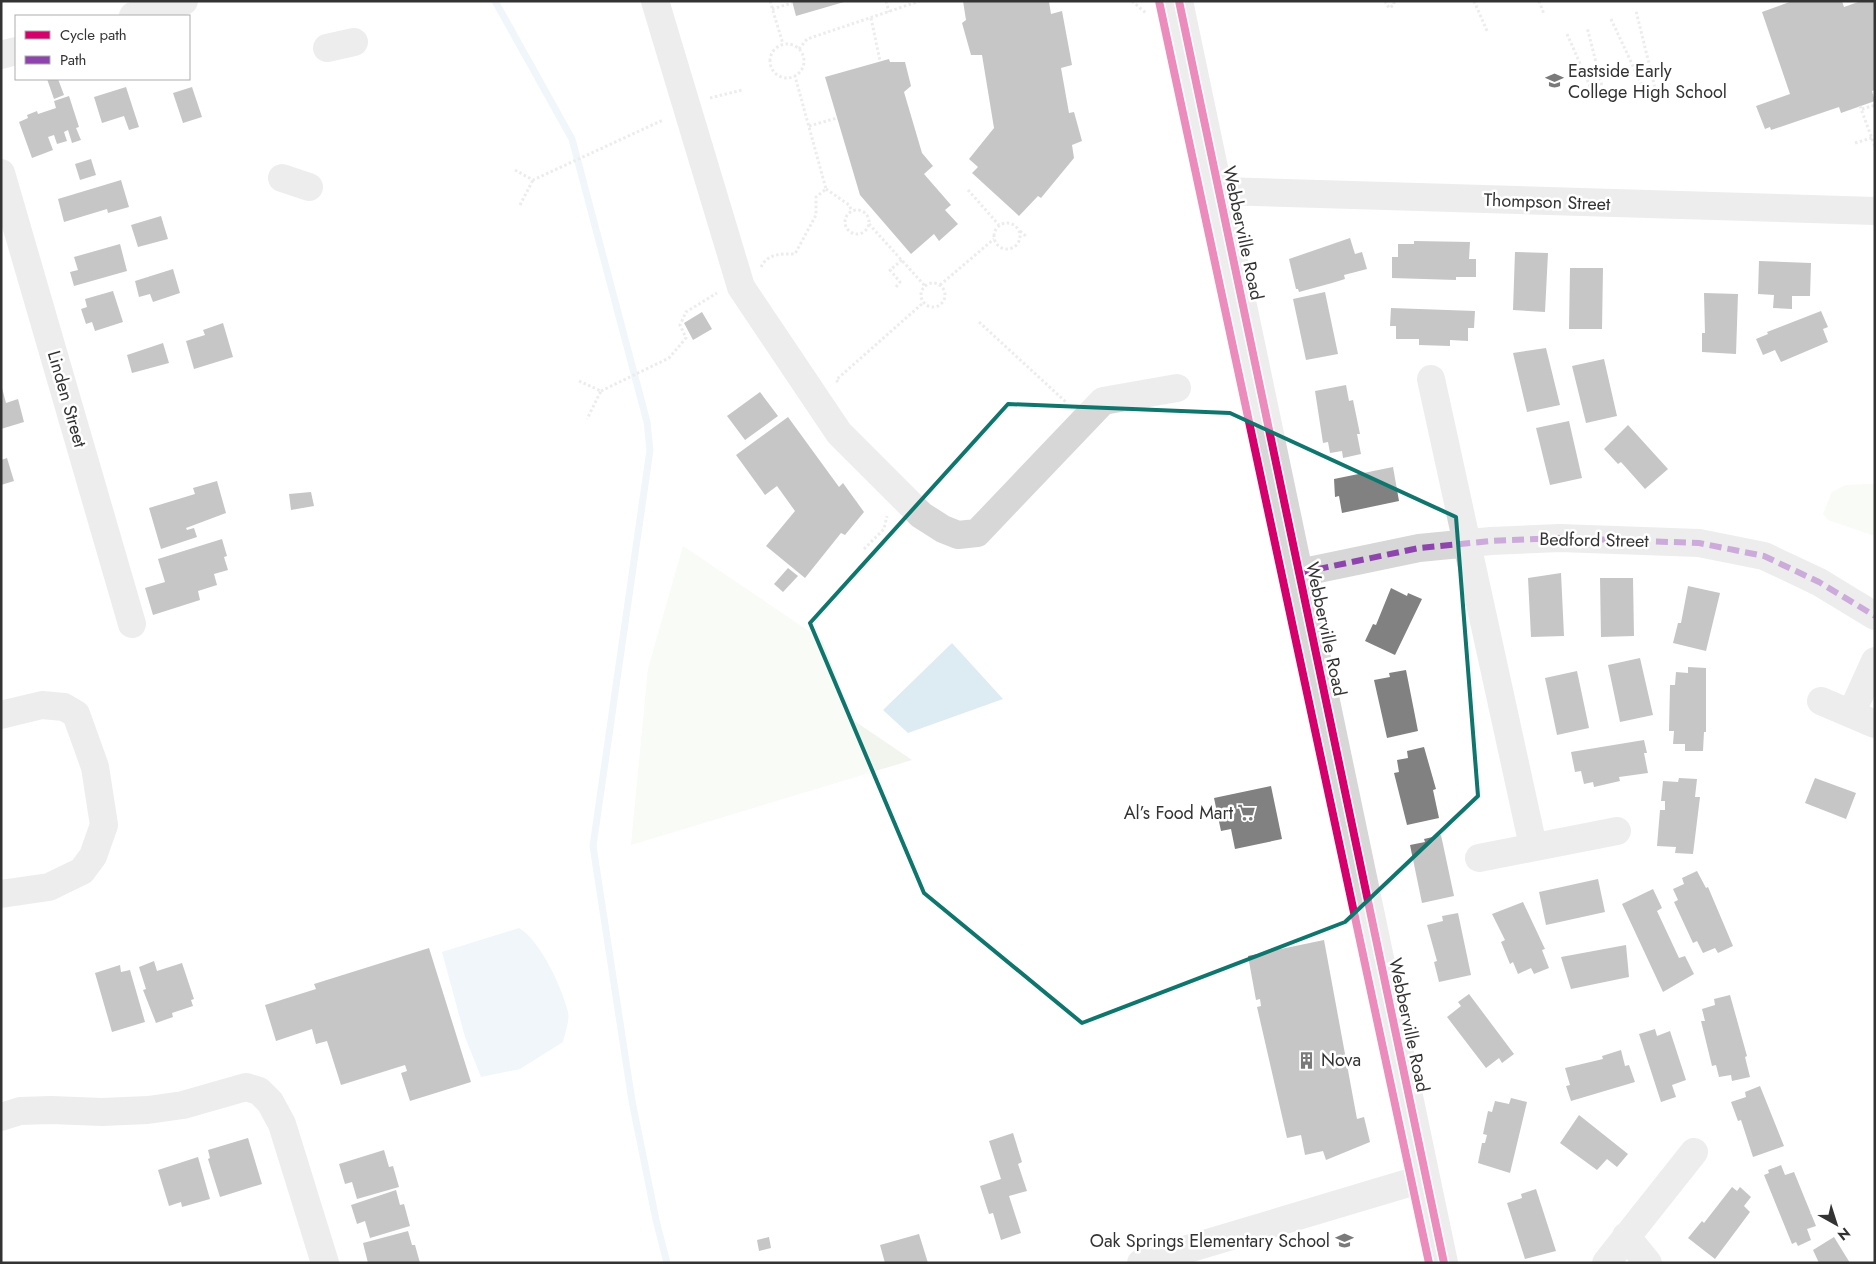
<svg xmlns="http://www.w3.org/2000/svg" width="1876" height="1264" font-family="Jost,sans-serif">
	<rect width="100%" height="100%" fill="#fff"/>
	<path fill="#f1f5ed" d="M1872 484 1875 485V536L1828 520 1823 514 1832 492 1846 485Z
		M683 546 822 640 853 720 912 760 631 845 648 669Z"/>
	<path fill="#ddebf3" d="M952 643 1003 699 908 733 883 710Z
		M519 928C541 941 562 988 568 1012 570 1020 565 1033 563 1042L520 1069 481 1077 465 1037 442 952Z"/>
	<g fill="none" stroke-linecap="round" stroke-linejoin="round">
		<path stroke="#ddebf3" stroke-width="7" d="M495 1 572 139 647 422 650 450 593 846 632 1101 656 1220 667 1263"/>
	</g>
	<path fill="#818181" d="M792 1H843L844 2 796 16Z
		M963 1H1043L1049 2 1051 14 1062 11 1072 65 1061 68 1069 113 1074 112 1082 141 1072 145 1074 158 1041 198 1038 196 1019 216 972 173 978 167 969 159 994 128 982 55H971L962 23 966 20Z
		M1792 1H1842L1844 7 1861 1H1875V90L1872 91 1875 101 1841 113 1839 107 1771 130 1770 127 1765 129 1756 106 1790 94 1762 12Z
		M889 59 890 62H905L911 86 904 92 922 153 933 166 924 174 951 205 945 210 958 224 939 241 934 234 911 254 860 195 825 77Z
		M47 79H58L64 95 54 99Z
		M126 87 139 127 129 130 124 116 102 123 94 97Z
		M192 87 202 117 183 123 173 93Z
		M69 96 79 127 76 128 81 140 72 143 68 130 64 132 67 141 57 144 54 135 48 137 53 150 32 158 19 122 28 118 27 115 37 111 38 114 56 108 54 101Z
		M91 159 96 175 80 180 75 164Z
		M121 180 129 207 108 213 107 209 64 222 58 199Z
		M161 216 168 239 138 247 131 225Z
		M1350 238 1355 254 1362 252 1367 269 1344 275 1345 279 1332 283 1299 292 1298 289H1296L1289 259Z
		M1414 241 1470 242 1469 259H1476V277H1456V280L1392 278V257H1398V244H1414Z
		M120 244 127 271 74 286 70 272 78 270 74 257Z
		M1515 252 1548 253 1545 312 1513 310Z
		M1759 261 1811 263 1810 296H1792V309L1773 308 1774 295 1758 294Z
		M1570 268H1603L1602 329H1569Z
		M173 269 180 293 153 302 150 294 139 297 135 281Z
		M113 291 123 322 95 331 92 322 86 324 81 309 87 307 85 299Z
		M1325 292 1338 354 1306 360 1293 299Z
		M1704 293 1738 294 1736 354 1702 352V333H1705Z
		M1391 308 1475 311 1474 328H1468V341L1450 340V346L1419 345V339H1396V326H1390Z
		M1821 311 1828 327 1823 329 1828 342 1781 362 1775 350 1763 355 1756 339 1768 334 1767 332Z
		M702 312 712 329 693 340 684 323Z
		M223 323 233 357 194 369 186 341 205 335 203 330Z
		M163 343 169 363 132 373 127 355Z
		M1546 348 1560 405 1527 412 1513 353Z
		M1604 359 1617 416 1586 423 1572 366Z
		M1346 385 1349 401 1353 400 1360 434H1357L1361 454 1343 458 1342 451 1330 453 1328 442 1323 443 1315 391Z
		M2 388 6 403 18 399 24 422 1 429Z
		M760 392 778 416 745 440 727 416Z
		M788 417 839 487 843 483 864 512 845 535 841 533 805 578 766 546 795 511 777 486 765 495 736 455Z
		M1569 421 1582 478 1550 485 1536 428Z
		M1628 425 1668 469 1645 489 1621 462 1618 464 1604 449Z
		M7 458 14 481 1 485V460Z
		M1393 467 1399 501 1342 513 1339 496 1335 497 1334 479Z
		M217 481 226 513 186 528 187 530 194 528 197 537 161 549 149 508 195 494 193 488Z
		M311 492 314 506 291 510 289 494Z
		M222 539 227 556 224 557 228 570 214 574 217 585 198 591 200 600 153 615 145 588 165 582 158 559Z
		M788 568 798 576 783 592 774 584Z
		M1561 573 1564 636 1531 637 1528 578Z
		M1600 578H1633L1634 636 1601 637Z
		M1688 586 1720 593 1706 651 1673 643 1678 623H1681Z
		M1391 588 1407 596 1408 593 1422 599 1395 655 1365 641 1373 624 1376 625Z
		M1640 658 1653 715 1620 722 1608 665Z
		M1688 667 1706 668V732H1704L1703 751H1685V744H1673L1674 731H1669L1670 685H1675L1676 672 1688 673Z
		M1406 670 1418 731 1387 738 1374 680 1390 677 1389 673Z
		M1577 671 1589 728 1557 735 1545 678Z
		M1644 740 1647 753H1644L1648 773 1619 777 1620 781 1594 787 1593 782 1584 784 1581 771 1575 772 1571 752Z
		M1424 747 1436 789 1433 790 1439 818 1407 825 1394 773 1399 772 1397 760 1408 758 1407 751Z
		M1679 778 1697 779 1695 797H1700L1693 854 1675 853 1676 847 1657 846 1660 810H1665V801H1661L1663 781 1678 782Z
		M1815 778 1856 793 1846 819 1805 803Z
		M1271 786 1282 839 1235 849 1231 829 1221 831 1214 798Z
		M1441 835 1454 896 1422 903 1410 845 1425 842 1424 839Z
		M1697 871 1706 888 1708 887 1733 946 1718 953 1715 948 1703 953 1697 941 1693 943 1674 902 1678 900 1673 889 1684 884 1682 878Z
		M1598 879 1605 912 1546 925 1539 892Z
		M1653 889 1662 908 1657 911 1679 958 1685 956 1694 974 1663 992 1622 904Z
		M1523 902 1545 949 1542 950 1549 968 1534 974 1531 968 1518 974 1513 962 1510 964 1501 942 1505 940 1492 914Z
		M1458 913 1471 975 1439 982 1434 962 1437 961 1427 925 1443 921 1442 916Z
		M1324 940 1357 1119 1364 1117 1370 1142 1326 1160 1323 1151 1305 1155 1301 1135 1287 1138 1257 1007 1261 1006 1260 999 1256 1000 1248 956Z
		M1626 945 1629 977 1571 989 1561 957Z
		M429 948 471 1082 410 1101 401 1073 407 1071 405 1065 341 1085 327 1041 316 1044 312 1029 276 1041 265 1005 316 989 314 984Z
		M154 961 157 971 182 963 194 999 191 1000 193 1006 172 1013 173 1017 156 1023 143 990 146 989 139 967Z
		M120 965 121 972 130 970 145 1022 112 1032 95 973Z
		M1469 994 1514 1054 1502 1063 1499 1058 1486 1068 1447 1017 1461 1006 1458 1002Z
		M1730 995 1747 1056 1745 1057 1750 1077 1732 1081 1731 1075 1719 1077 1716 1065 1712 1066 1701 1021H1705L1702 1009 1715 1005 1714 999Z
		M1655 1029 1657 1036 1670 1031 1686 1080 1672 1085 1676 1097 1661 1102 1639 1034Z
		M1621 1050 1625 1066 1629 1065 1635 1082 1571 1101 1566 1086 1570 1085 1565 1068 1603 1059 1602 1056Z
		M1760 1086 1784 1146 1753 1157 1741 1120 1738 1121 1731 1102 1746 1097 1745 1092Z
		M1511 1098 1527 1102 1510 1173 1478 1163 1482 1143H1485L1487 1135 1483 1134 1488 1111 1492 1112 1495 1101 1509 1104Z
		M1579 1115 1628 1154 1617 1167 1607 1159 1597 1170 1560 1143Z
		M1013 1133 1022 1162 1018 1164 1027 1191 1009 1196 1021 1233 1001 1240 993 1213 989 1214 980 1186 1001 1179 989 1141Z
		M248 1138 262 1184 220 1197 208 1159 210 1158 208 1150Z
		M384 1150 389 1167 393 1166 399 1187 357 1199 352 1182 345 1184 339 1164Z
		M198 1157 210 1199 182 1207 181 1202 169 1206 158 1170Z
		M1781 1165 1785 1175 1794 1172 1816 1226 1807 1229 1811 1240 1798 1246 1796 1242 1792 1244 1764 1175 1769 1173 1768 1170Z
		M1732 1187 1737 1191 1740 1187 1751 1197 1744 1206 1750 1212 1715 1259 1688 1238 1702 1221 1704 1223Z
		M1536 1189 1556 1251 1525 1259 1507 1203 1522 1198 1521 1194Z
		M396 1190 400 1205 404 1204 410 1226 370 1238 365 1221 357 1224 351 1205Z
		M408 1231 412 1245H415L420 1263H368L363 1243Z
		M919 1234 928 1263H885L880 1245Z
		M769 1237 771 1248 759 1251 757 1240Z
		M1834 1237 1850 1263H1819L1813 1250Z"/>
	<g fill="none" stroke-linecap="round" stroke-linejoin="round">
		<path stroke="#d6d6d6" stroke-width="3" stroke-dasharray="2.5 2.5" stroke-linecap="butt" d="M770 1 783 44
			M886 1 889 12
			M1132 1 1147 14
			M1385 1 1389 8 1394 5V1
			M1474 1 1488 33
			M1539 1 1544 14
			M772 9 792 3
			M871 18 880 61
			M1611 19 1647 96 1656 92 1636 11
			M1567 34 1593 93 1603 90 1587 27
			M770 61a17 17 0 1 1 34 0a17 17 0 1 1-34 0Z
			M799 49 807 39 920 1
			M710 98 742 90
			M1860 106 1875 147
			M1862 109 1875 105
			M809 126 837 118
			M1855 143 1875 137
			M515 170 533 180 663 120
			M826 189 849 205 852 211
			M968 190 999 225
			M520 205 533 180
			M845 222a12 12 0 1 1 24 0a12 12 0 1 1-24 0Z
			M994 236a13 13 0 1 1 26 0a13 13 0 1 1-26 0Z
			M869 224 925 286
			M1020 231 1027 237
			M761 267C768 253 781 254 795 254L816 215V197L826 189 795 76
			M921 295a12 12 0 1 1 24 0a12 12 0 1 1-24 0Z
			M940 285 994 239
			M896 287 900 282 890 270 902 260
			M979 322 1067 403
			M579 381 601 391 587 419
			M838 382 836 380 923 303
			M601 391 669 358 686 338 680 325 686 312 717 293
			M864 549 884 529 887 516"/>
		<path stroke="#d7d7d7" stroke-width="28" d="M655 1 741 287 839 433 921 515 943 529 958 535 977 533 1103 401 1177 388
			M1179 1 1444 1263
			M133 16 184 1
			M327 48 354 42
			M1 55 16 51
			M1 173 132 624
			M282 178 309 187
			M1220 191 1875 211
			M1431 379 1533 846
			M1299 573 1419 548 1491 541 1560 538 1699 543 1764 556 1819 582 1875 616
			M1821 701 1875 724
			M1851 714 1875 661
			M1 715 42 705 64 707 76 714 95 767 104 825 93 856 82 871 49 887 1 894
			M1479 858 1617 831
			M1 1117 20 1111 51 1110 102 1112 148 1110 183 1105 246 1087 259 1091 270 1102 282 1124 325 1263
			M1626 1236 1648 1263
			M1141 1263 1425 1178
			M1606 1263 1694 1152"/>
		<path stroke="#8e44ad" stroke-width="6" stroke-dasharray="12 6" stroke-linecap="butt" d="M1299 573 1419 548 1491 541 1560 538 1699 543 1764 556 1819 582 1875 616"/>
		<defs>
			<path id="cycleway" d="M1159 1 1429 1263
				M1179 1 1444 1263"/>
		</defs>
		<use href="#cycleway" stroke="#fff" stroke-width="11"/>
		<use href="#cycleway" stroke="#d6006c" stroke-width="8"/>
	</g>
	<path d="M0 0H1876V1264H0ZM1008 404 1230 413 1456 517 1478 796 1345 922 1082 1023 924 893 810 623Z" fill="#fff" fill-opacity=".55" fill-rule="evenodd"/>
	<path fill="none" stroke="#0f766e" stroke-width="4" stroke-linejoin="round" d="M1008 404 1230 413 1456 517 1478 796 1345 922 1082 1023 924 893 810 623Z"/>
	<defs>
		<symbol id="school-bare" viewBox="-9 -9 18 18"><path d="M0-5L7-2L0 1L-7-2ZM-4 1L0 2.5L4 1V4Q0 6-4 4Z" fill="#7a7a7a" stroke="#fff" stroke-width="2.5" paint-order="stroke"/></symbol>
		<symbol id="supermarket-bare" viewBox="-9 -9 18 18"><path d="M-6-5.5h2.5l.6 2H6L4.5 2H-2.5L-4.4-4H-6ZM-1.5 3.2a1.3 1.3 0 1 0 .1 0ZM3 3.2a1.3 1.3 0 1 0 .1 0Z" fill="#7a7a7a" stroke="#fff" stroke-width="2.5" paint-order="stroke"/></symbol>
		<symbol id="building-bare" viewBox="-9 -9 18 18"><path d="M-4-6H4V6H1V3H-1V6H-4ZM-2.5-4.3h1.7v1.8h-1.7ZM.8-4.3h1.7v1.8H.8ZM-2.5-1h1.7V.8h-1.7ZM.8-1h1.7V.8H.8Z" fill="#7a7a7a" stroke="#fff" stroke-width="2.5" paint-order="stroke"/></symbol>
	</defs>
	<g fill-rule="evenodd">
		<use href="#school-bare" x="1542" y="68" width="25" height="25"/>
		<use href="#supermarket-bare" x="1234" y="800" width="25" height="25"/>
		<use href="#building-bare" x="1294" y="1048" width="25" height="25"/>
		<use href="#school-bare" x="1332" y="1228" width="25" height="25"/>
	</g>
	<g text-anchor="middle" stroke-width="5" stroke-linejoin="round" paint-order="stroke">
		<g font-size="18" fill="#333" stroke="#fff" text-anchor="start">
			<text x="1568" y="77">Eastside Early<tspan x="1568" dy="21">College High School</tspan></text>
			<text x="1233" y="819" text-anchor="end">Al’s Food Mart</text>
			<text x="1321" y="1066">Nova</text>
			<text x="1330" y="1247" text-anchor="end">Oak Springs Elementary School</text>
		</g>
		<g font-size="18" fill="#333" stroke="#fff">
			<text transform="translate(1547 202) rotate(2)" y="6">Thompson Street</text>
			<text transform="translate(1243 233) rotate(78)" y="6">Webberville Road</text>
			<text transform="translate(67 399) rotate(74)" y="6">Linden Street</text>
			<text transform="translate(1594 540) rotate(1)" y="6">Bedford Street</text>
			<text transform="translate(1326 629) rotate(78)" y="6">Webberville Road</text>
			<text transform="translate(1409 1025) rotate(78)" y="6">Webberville Road</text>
		</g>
	</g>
	<rect width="1876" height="1264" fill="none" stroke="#333333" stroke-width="5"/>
	<rect x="15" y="15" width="175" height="65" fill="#ffffff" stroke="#adadad"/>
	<rect x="25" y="31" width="25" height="8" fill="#d6006c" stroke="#adadad"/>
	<text x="60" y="40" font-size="15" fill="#333333">Cycle path</text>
	<rect x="25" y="56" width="25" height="8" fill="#8e44ad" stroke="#adadad"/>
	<text x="60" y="65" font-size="15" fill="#333333">Path</text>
	<g transform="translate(1836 1224) rotate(141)" stroke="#ffffff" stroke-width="4" paint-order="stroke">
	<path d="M0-4L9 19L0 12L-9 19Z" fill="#333333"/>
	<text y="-8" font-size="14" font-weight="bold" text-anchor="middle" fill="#333333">N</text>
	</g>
</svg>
